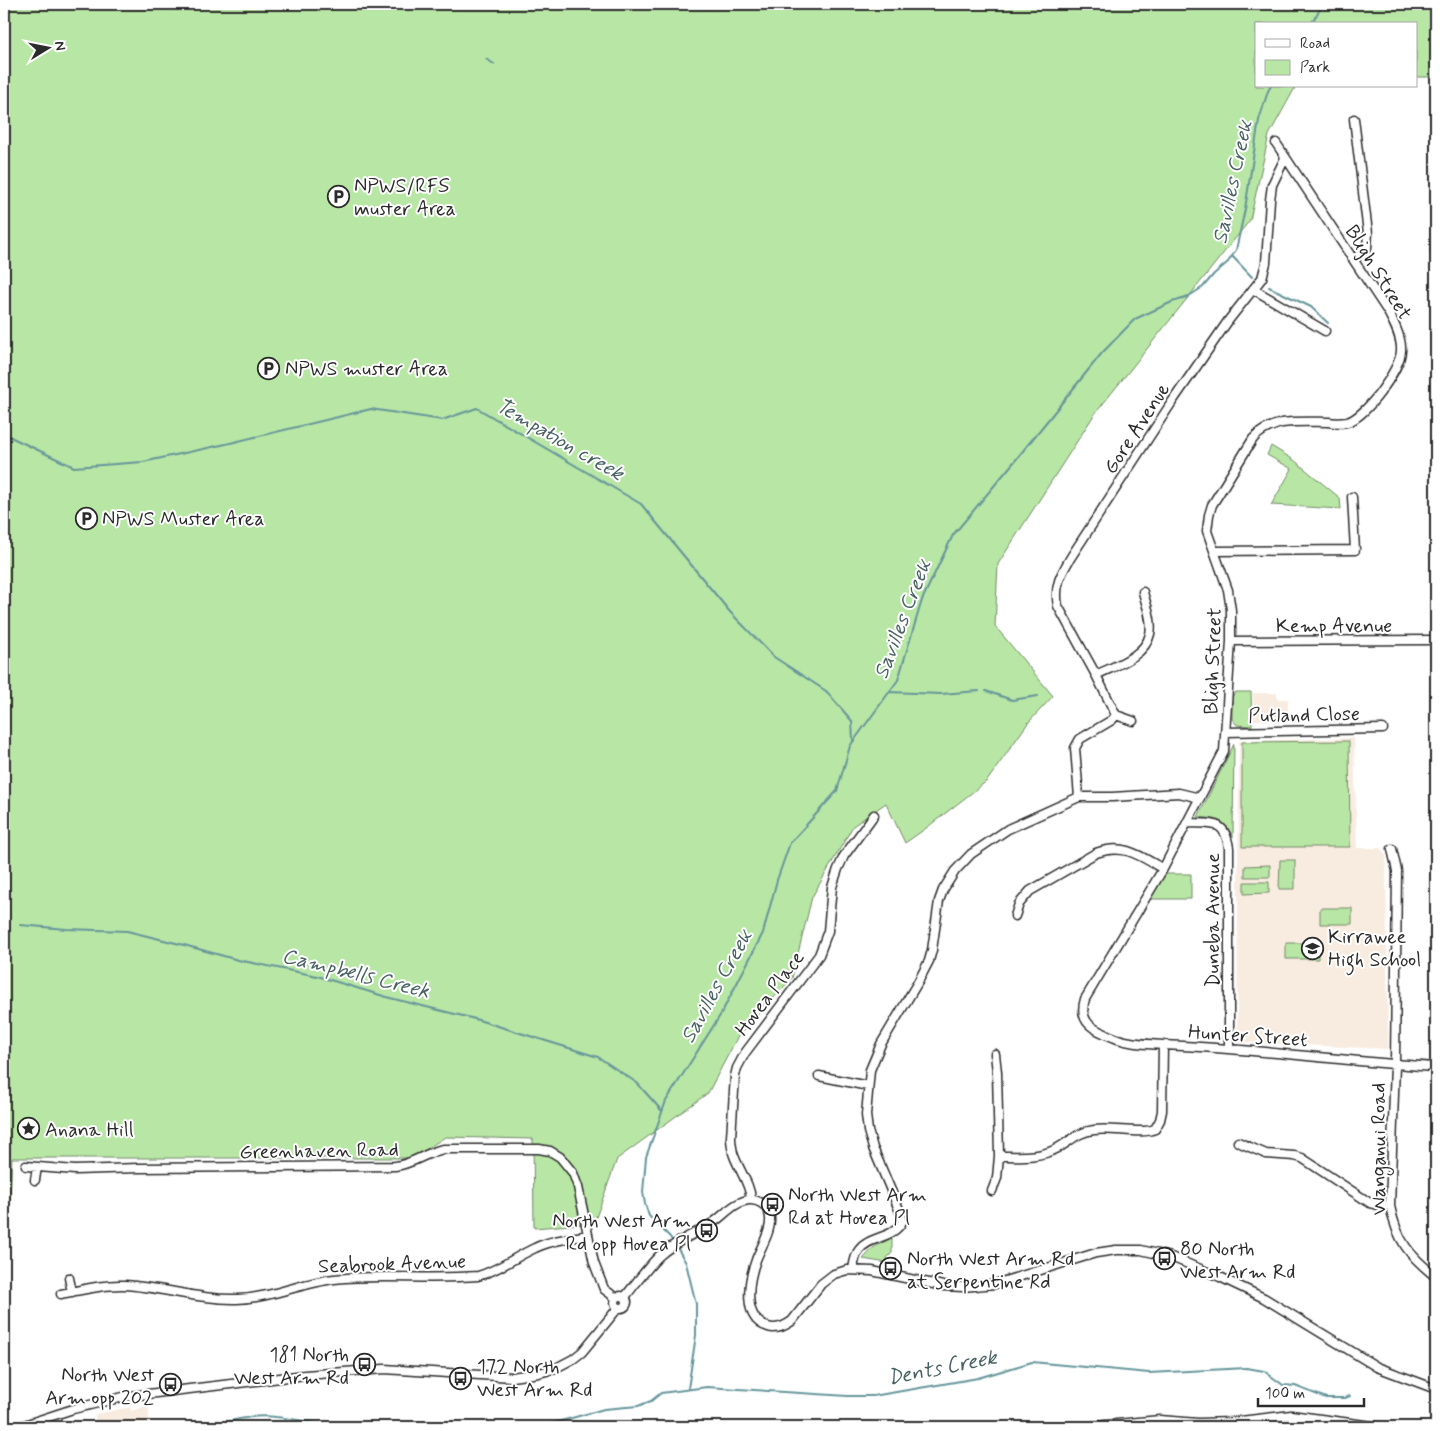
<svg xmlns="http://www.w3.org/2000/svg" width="1440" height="1431" font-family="Mynerve,sans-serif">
	<rect width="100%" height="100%" fill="#fff"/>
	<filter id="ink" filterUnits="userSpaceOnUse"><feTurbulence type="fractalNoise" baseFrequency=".02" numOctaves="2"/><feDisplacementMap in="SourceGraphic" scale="10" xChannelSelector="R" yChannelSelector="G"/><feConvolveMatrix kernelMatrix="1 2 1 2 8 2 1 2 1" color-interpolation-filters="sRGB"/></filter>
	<g filter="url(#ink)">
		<path fill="#f8ece0" d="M1253 693H1277V699H1288V720H1253Z
			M1354 738 1357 848H1380L1386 855 1388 1049 1237 1042 1239 741Z
			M149 1405V1427H95V1414L131 1407V1411Z"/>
		<path fill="#b8e6a4" stroke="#728868" d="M4 4H1436V77H1416V24H1256V86H1296L1269 135 1250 220 1094 415 998 564 995 626 1053 696 1028 723 987 781 925 829 905 843 886 803 853 826 812 897 792 978 737 1038 708 1093 617 1159 594 1223 534 1228 533 1139 445 1137 413 1158H12L8 1240H4Z
			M1436 133V272L1430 252Z
			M1271 446 1294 460 1340 498 1341 509 1271 505 1292 469 1267 455Z
			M1236 692H1251L1252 726 1237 725 1232 719V697Z
			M1349 741 1350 847H1242V742Z
			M1234 744 1233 837C1224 818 1217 819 1198 817Z
			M1280 860H1295V889H1279Z
			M1270 865V877H1245V866Z
			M1160 874H1191V899H1145Z
			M1244 882H1269V893L1244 894Z
			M1320 908H1352V924H1320Z
			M1286 943H1318V959H1286Z
			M892 1238V1253L887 1258V1263L863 1259 874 1247Z"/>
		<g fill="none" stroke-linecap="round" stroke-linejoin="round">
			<path stroke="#66969b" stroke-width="2" d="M1311 24 1323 4
				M486 59 494 64
				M1232 256 1252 277
				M1269 287 1311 307 1328 323
				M4 434 74 467 143 462 226 444 371 409 442 420 477 408 641 504 730 612 774 657 826 691 852 721 853 741
				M986 691 1012 700 1038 696
				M889 692 941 694 979 691
				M20 925 66 929 127 931 184 945 238 960 317 976 390 998 475 1019 598 1057 637 1083 662 1111
				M674 1243 670 1237 649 1216 645 1204 643 1192 646 1157 666 1101 721 1014 763 933 777 880 790 843 837 791 850 746 898 680 922 600 953 535 1014 462 1102 353 1135 319 1172 302 1186 298 1203 287 1214 274 1228 262 1236 250 1245 209 1259 120 1268 91 1271 86
				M677 1247 686 1263 696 1304V1335L688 1389
				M210 1427C231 1420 254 1414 276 1417 296 1419 317 1424 338 1427
				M382 1427C401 1422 428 1420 447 1427
				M538 1427 546 1424 554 1423 604 1409 638 1406 651 1401 661 1393 707 1387 848 1396H873L978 1378 1032 1362 1149 1373 1247 1368 1264 1371 1283 1385 1295 1386 1326 1398H1345L1350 1396"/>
			<defs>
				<path id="minor" d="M1276 143 1388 312C1394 323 1402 338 1401 351 1400 370 1365 418 1347 422 1341 423 1334 423 1328 422 1312 422 1297 421 1282 423 1270 426 1261 430 1253 439L1212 505 1209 515 1207 531 1228 590 1231 610V641L1224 751 1163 869 1085 999C1077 1025 1097 1031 1118 1039 1132 1044 1148 1044 1163 1045 1185 1046 1206 1047 1228 1049 1297 1054 1367 1063 1436 1067
					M1354 259 1367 248 1368 233 1354 119
					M1253 289 1325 331
					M1214 551 1355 550 1352 497
					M1231 641 1436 640
					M1096 675C1114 666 1145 657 1150 634 1153 621 1146 604 1143 592
					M1116 715 1133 721
					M1226 732 1383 729
					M1079 797 1075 748 1080 739 1112 720 1116 715 1096 675 1058 606C1054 585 1061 574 1071 557L1172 402 1228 321 1262 278 1266 263 1270 200 1272 185 1285 158
					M1187 823C1212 824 1225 819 1229 848V1049
					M1392 849 1397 871 1395 1065 1390 1206C1397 1241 1409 1255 1436 1277
					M1015 916 1019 904 1030 891 1096 853C1124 843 1139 855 1163 869
					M995 1054 997 1072 999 1156
					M819 1076 868 1086
					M1238 1142 1266 1154 1294 1156 1302 1158 1370 1203 1378 1205 1390 1206
					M26 1166 75 1170 139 1168 395 1166C414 1164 426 1152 444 1149H539L550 1151 560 1157 573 1173 578 1187 594 1263 604 1289 616 1298
					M35 1180 37 1167
					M992 1191 997 1178 999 1156C1018 1156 1039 1158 1056 1149 1070 1142 1077 1132 1094 1130 1112 1127 1141 1135 1155 1129L1160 1120 1162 1111 1163 1045
					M751 1199C750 1183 738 1169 733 1153 732 1148 731 1142 731 1137L735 1076 737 1068 745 1053 819 955 828 931 832 887 838 869 844 856 874 815
					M853 1269C854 1263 855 1255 859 1250 869 1236 893 1239 902 1222L901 1214 873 1148 868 1131 866 1115 870 1070 881 1044 918 982 929 961 932 950 939 901 943 890 955 871 971 854 1008 829 1079 797H1112L1179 793 1200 798
					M69 1278 72 1292
					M61 1294C82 1290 103 1284 124 1285 162 1287 200 1300 237 1299 271 1298 301 1283 334 1279 382 1274 430 1280 478 1276 499 1270 515 1257 535 1248 551 1240 571 1238 588 1235
					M615 1302a6 6 0 1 1 12 0a6 6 0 1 1-12 0Z
					M625 1297C636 1283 647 1268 659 1256 675 1241 696 1234 714 1222 724 1215 736 1201 749 1200 757 1199 767 1205 769 1213 774 1228 761 1246 756 1260 749 1279 741 1319 768 1327 777 1330 785 1326 792 1321L821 1284 834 1274 847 1270 872 1271 943 1286 963 1287 995 1284 1096 1253 1116 1250H1141L1171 1257 1220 1277 1264 1298 1377 1367 1436 1389
					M18 1427 73 1409 123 1397 305 1375 384 1369 512 1377 539 1373 554 1369 573 1359 582 1352 618 1308
					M1084 1427 1160 1420 1198 1423 1232 1422 1291 1415 1380 1427"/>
			</defs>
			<use href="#minor" stroke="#2b2b2b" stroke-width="11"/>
			<use href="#minor" stroke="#fff" stroke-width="8"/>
		</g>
	</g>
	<defs>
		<symbol id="parking-ring" viewBox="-11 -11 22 22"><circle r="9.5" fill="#fff" stroke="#2b2b2b" stroke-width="1.5"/><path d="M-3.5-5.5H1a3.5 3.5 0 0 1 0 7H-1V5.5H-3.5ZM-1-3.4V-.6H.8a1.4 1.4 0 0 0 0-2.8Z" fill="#2b2b2b"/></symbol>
		<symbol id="school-ring" viewBox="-11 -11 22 22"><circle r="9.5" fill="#fff" stroke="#2b2b2b" stroke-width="1.5"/><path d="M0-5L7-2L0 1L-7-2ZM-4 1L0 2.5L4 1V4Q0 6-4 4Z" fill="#2b2b2b"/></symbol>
		<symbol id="sight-ring" viewBox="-11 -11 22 22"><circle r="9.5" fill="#fff" stroke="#2b2b2b" stroke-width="1.5"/><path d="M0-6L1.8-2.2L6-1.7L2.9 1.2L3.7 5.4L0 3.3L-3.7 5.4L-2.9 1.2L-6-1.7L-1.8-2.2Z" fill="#2b2b2b"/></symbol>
		<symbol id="bus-ring" viewBox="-11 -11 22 22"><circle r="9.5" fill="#fff" stroke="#2b2b2b" stroke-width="1.5"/><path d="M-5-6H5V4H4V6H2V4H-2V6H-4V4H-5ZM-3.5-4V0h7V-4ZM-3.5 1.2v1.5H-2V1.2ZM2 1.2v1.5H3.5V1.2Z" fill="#2b2b2b"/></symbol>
	</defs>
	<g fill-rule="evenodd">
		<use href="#parking-ring" x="326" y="184" width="25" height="25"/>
		<use href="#parking-ring" x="256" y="356" width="25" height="25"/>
		<use href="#parking-ring" x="74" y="506" width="25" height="25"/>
		<use href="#school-ring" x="1300" y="936" width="25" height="25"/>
		<use href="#sight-ring" x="16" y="1116" width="25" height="25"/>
		<use href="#bus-ring" x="760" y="1192" width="25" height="25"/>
		<use href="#bus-ring" x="694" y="1218" width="25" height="25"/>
		<use href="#bus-ring" x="1152" y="1246" width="25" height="25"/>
		<use href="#bus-ring" x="878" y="1256" width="25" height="25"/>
		<use href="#bus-ring" x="352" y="1352" width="25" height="25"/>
		<use href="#bus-ring" x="448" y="1366" width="25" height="25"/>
		<use href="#bus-ring" x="158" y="1372" width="25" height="25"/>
	</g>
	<g text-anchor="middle" stroke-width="4" stroke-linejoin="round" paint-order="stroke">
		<g font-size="20" fill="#2b2b2b" stroke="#fff" text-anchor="start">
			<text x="354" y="192">NPWS/RFS<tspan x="354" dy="23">muster Area</tspan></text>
			<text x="285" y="375">NPWS muster Area</text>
			<text x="102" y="525">NPWS Muster Area</text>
			<text x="1328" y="943">Kirrawee<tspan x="1328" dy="23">High School</tspan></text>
			<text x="45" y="1136">Anana Hill</text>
			<text x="788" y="1201">North West Arm<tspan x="788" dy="23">Rd at Hovea Pl</tspan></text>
			<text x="691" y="1227" text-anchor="end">North West Arm<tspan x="691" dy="23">Rd opp Hovea Pl</tspan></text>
			<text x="1180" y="1255">80 North<tspan x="1180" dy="23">West Arm Rd</tspan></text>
			<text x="907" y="1265">North West Arm Rd<tspan x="907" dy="23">at Serpentine Rd</tspan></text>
			<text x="349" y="1361" text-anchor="end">181 North<tspan x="349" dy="23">West Arm Rd</tspan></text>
			<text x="477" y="1373">172 North<tspan x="477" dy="23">West Arm Rd</tspan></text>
			<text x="154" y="1381" text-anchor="end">North West<tspan x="154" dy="23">Arm opp 202</tspan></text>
		</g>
		<g font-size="20" fill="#2b2b2b" stroke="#fff">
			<text transform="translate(1379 272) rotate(58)" y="7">Bligh Street</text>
			<text transform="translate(1136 428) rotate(-57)" y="7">Gore Avenue</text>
			<text x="1334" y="632">Kemp Avenue</text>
			<text transform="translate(1212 661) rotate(-88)" y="7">Bligh Street</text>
			<text transform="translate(1304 714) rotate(-1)" y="7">Putland Close</text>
			<text transform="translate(1212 920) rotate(-90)" y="7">Duneba Avenue</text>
			<text transform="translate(769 993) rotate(-53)" y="7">Hovea Place</text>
			<text transform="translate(1248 1035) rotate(4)" y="7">Hunter Street</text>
			<text transform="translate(1378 1149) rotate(-90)" y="7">Wanganui Road</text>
			<text transform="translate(319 1150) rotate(-1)" y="7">Greenhaven Road</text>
			<text transform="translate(392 1263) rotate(-2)" y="7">Seabrook Avenue</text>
		</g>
		<g font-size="21" font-style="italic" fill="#486163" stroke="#fff">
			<text transform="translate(1232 182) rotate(-78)" y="7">Savilles Creek</text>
			<text transform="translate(560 439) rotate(30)" y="7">Tempation creek</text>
			<text transform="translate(902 619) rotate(-69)" y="7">Savilles Creek</text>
			<text transform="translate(356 973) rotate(14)" y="7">Campbells Creek</text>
			<text transform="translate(716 986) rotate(-61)" y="7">Savilles Creek</text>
			<text transform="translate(942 1367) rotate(-11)" y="7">Dents Creek</text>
		</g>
	</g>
	<rect width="1440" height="1431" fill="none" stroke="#fff" stroke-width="20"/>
	<rect x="10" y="10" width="1420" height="1411" fill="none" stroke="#2b2b2b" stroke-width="2" filter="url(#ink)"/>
	<rect x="1255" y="22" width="162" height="65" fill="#ffffff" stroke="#aaaaaa"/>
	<rect x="1265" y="39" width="25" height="8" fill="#ffffff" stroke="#aaaaaa"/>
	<text x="1300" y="48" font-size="15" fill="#2b2b2b">Road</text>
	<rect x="1265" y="60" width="25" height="15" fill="#b8e6a4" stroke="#aaaaaa"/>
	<text x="1300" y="72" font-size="15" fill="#2b2b2b">Park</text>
	<g transform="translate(48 48) rotate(80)" stroke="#ffffff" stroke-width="4" paint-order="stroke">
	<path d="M0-4L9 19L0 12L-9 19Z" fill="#2b2b2b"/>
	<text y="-8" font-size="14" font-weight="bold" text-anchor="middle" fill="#2b2b2b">N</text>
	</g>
	<path d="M1258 1398v8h106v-8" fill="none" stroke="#2b2b2b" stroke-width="2.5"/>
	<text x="1265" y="1398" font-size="15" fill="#2b2b2b" stroke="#ffffff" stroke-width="4" paint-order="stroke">100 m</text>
</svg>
